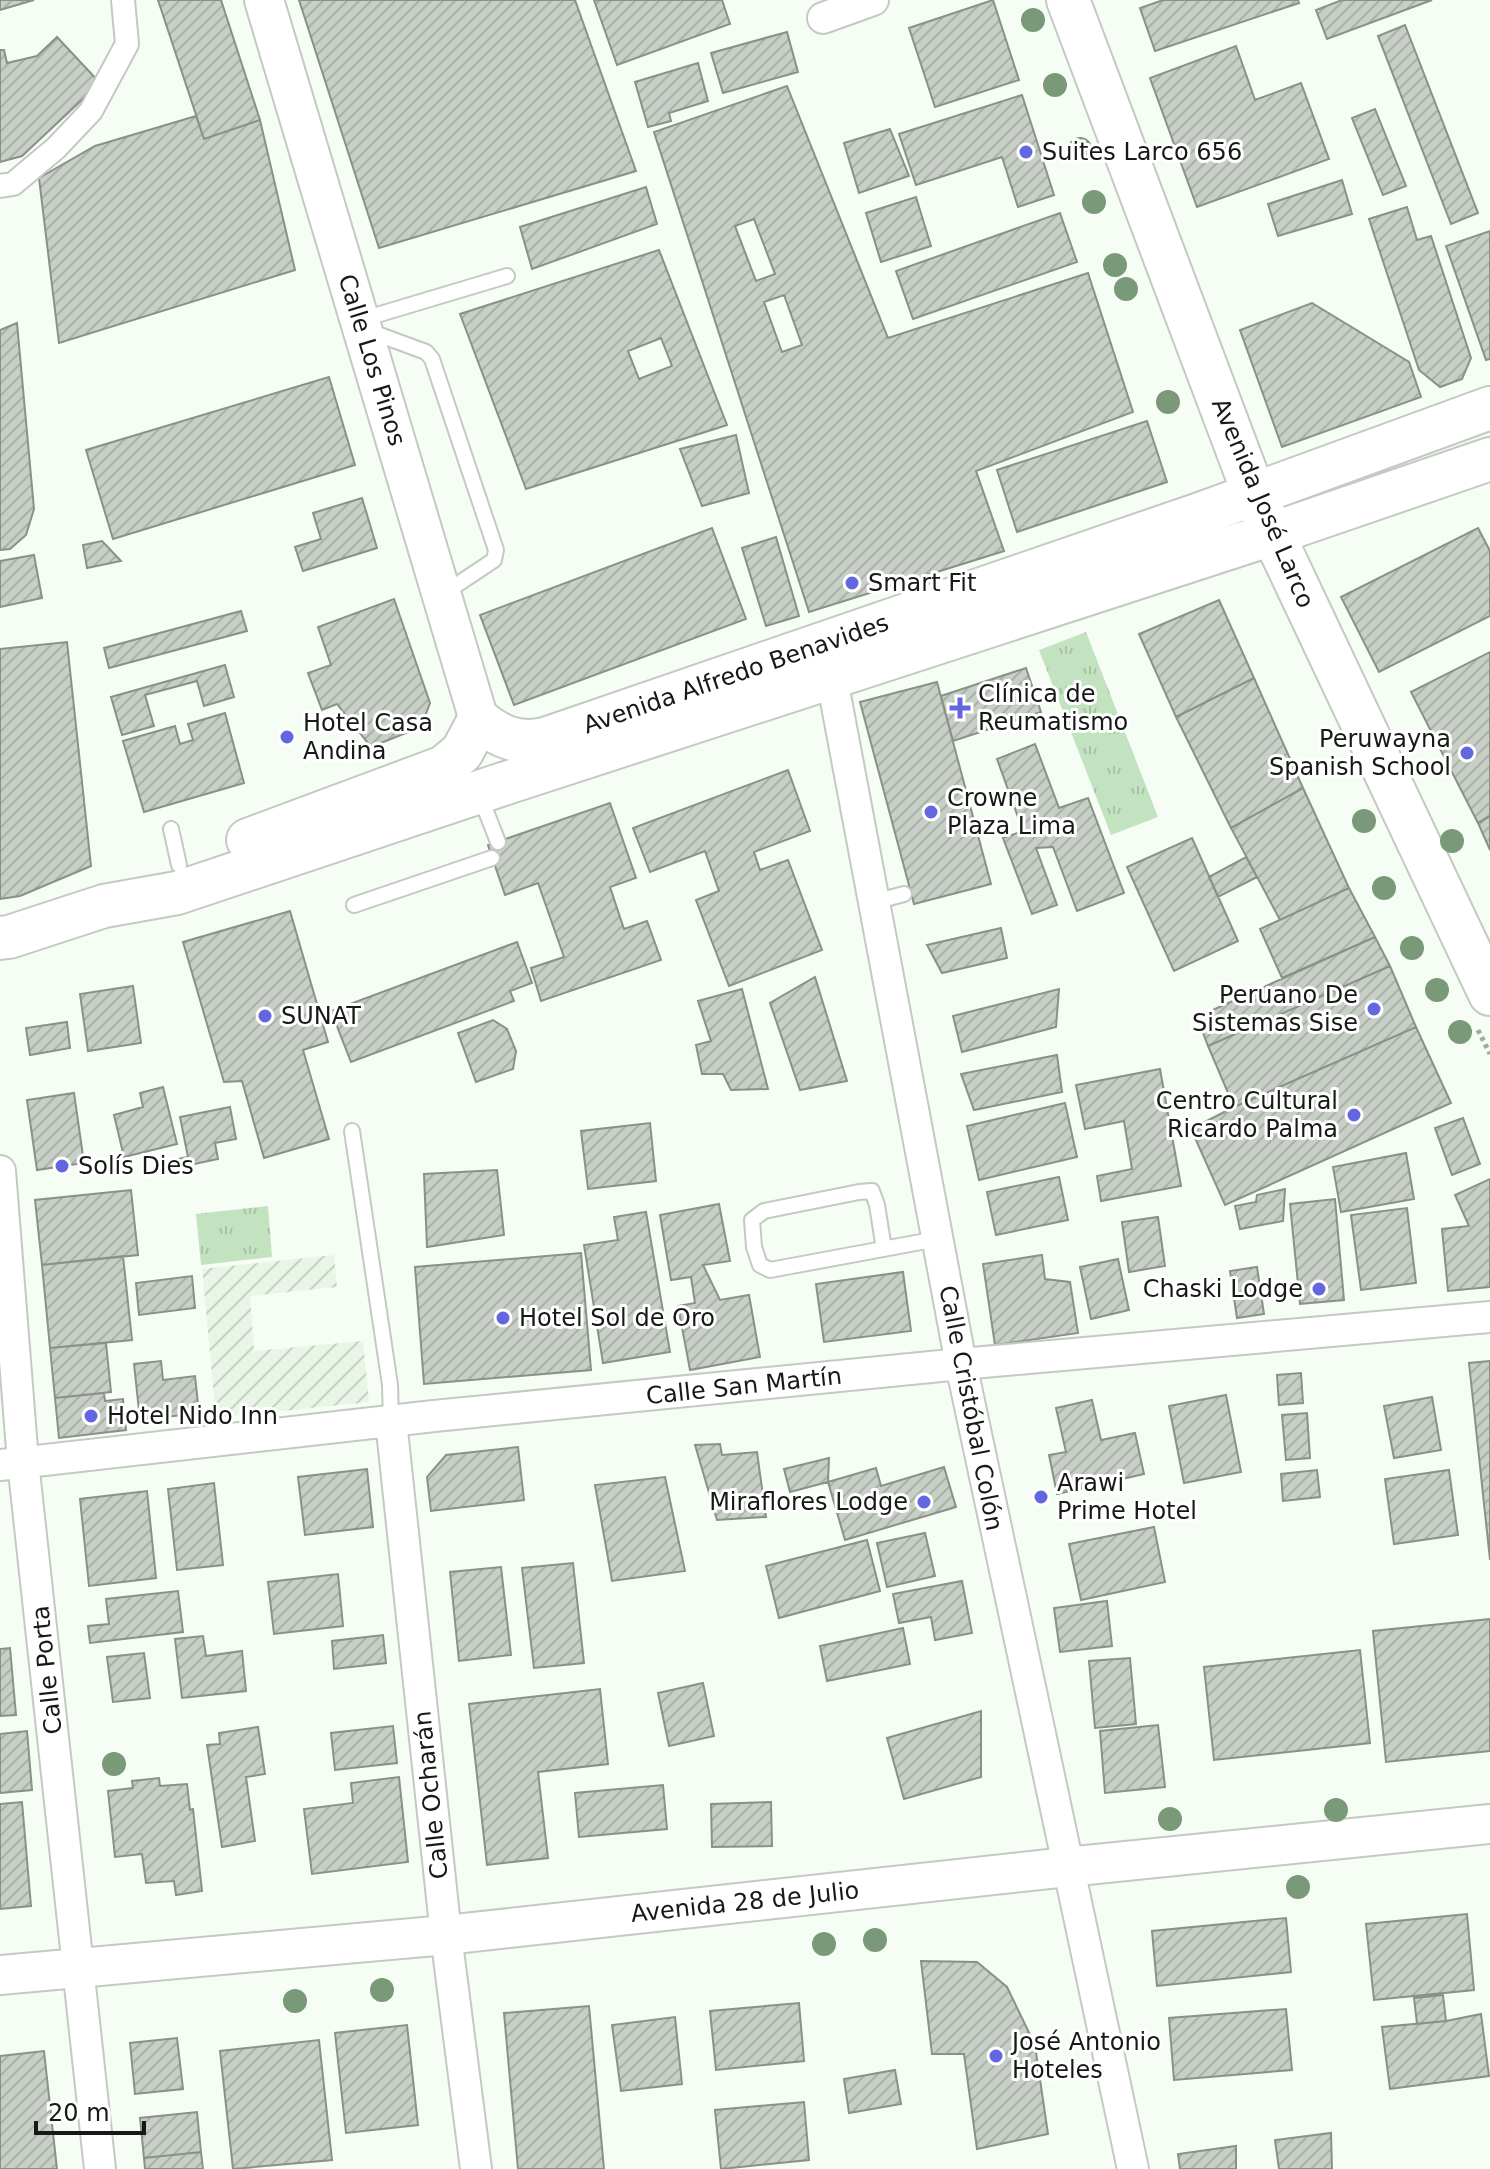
<svg xmlns="http://www.w3.org/2000/svg" width="1490" height="2169" font-family="'DejaVu Sans',sans-serif">
	<defs>
		<pattern id="industrial-furrows" width="10" height="10" patternUnits="userSpaceOnUse" patternTransform="scale(2)"><rect width="10" height="10" fill="#e9f6e7"/><path d="M-1 1l2-2M0 10L10 0M9 11l2-2" fill="none" stroke="#c7d2c5"/></pattern>
		<pattern id="grass-tufts" width="24" height="20" patternUnits="userSpaceOnUse" patternTransform="scale(2)"><rect width="24" height="20" fill="#c3e3c0"/><path d="M3 7l-1-3M5 7V3M7 7l1-3M15 17l-1-3M17 17v-4M19 17l1-3" fill="none" stroke="#a7c2a4"/></pattern>
		<pattern id="building-hatch" width="6" height="6" patternUnits="userSpaceOnUse" patternTransform="scale(2)"><rect width="6" height="6" fill="#c8cfc7"/><path d="M-1 1l2-2M0 6l6-6M5 7l2-2" fill="none" stroke="#abb1aa"/></pattern>
	</defs>
	<rect width="100%" height="100%" fill="#f5fdf5"/>
	<path fill="url(#industrial-furrows)" d="M334 1255 337 1287 250 1296 254 1351 363 1341 369 1402 216 1418 202 1269Z"/>
	<path fill="url(#grass-tufts)" d="M1086 632 1158 817 1111 835 1039 650Z
		M268 1206 272 1257 201 1265 196 1214Z"/>
	<path fill="url(#building-hatch)" stroke="#8a9189" stroke-width="2" fill-rule="evenodd" d="M0 0H34L0 10Z
		M158 0H221L260 120 204 139Z
		M299 0H575L636 171 379 248Z
		M594 0H722L730 24 617 65Z
		M993 0 1019 80 935 107 909 28Z
		M1163 0H1298L1299 3 1155 51 1140 8Z
		M1342 0H1432L1327 39 1316 10Z
		M1405 25 1478 213 1451 224 1378 36Z
		M787 32 798 72 723 93 711 53Z
		M57 37 100 83 22 156 0 162V50H4L7 63 37 56Z
		M1236 46 1255 100 1301 83 1329 159 1197 207 1150 78Z
		M698 63 708 101 669 113 671 121 648 127 635 82Z
		M787 86 888 338 1088 273 1133 412 976 471 1004 551 809 612 654 132ZM754 219 775 274 756 281 735 226ZM784 295 802 345 782 352 764 302Z
		M1022 95 1054 195 1018 207 1002 157 916 185 899 134Z
		M1375 109 1406 186 1383 195 1352 118Z
		M196 116 204 139 260 120 295 270 59 343 39 178 95 146Z
		M890 129 909 176 859 193 844 143Z
		M1342 180 1352 214 1278 236 1268 204Z
		M646 187 657 224 532 269 520 227Z
		M916 197 931 246 881 262 866 213Z
		M1407 207 1417 240 1431 236 1471 358 1462 379 1440 387 1419 370 1369 219Z
		M1060 213 1077 262 913 319 896 271Z
		M1490 231V359L1486 360 1446 246Z
		M659 250 727 425 526 489 460 314ZM661 338 672 366 639 379 628 351Z
		M1312 303 1409 362 1421 397 1282 447 1240 330Z
		M17 323 34 509 26 535 10 549 0 550V330Z
		M329 377 355 465 113 539 86 450Z
		M1147 421 1167 482 1017 532 997 470Z
		M736 435 749 493 702 506 680 449Z
		M362 498 377 548 303 571 295 547 321 539 313 513Z
		M712 528 746 619 514 705 480 615Z
		M1478 528 1490 551V616L1379 672 1341 597Z
		M776 537 799 616 766 626 742 548Z
		M102 541 121 561 87 568 83 545Z
		M34 555 42 598 0 607V561Z
		M394 599 430 703 421 727 371 747 337 704 322 710 308 673 331 665 318 627Z
		M1219 600 1254 678 1176 717 1139 634Z
		M241 611 247 631 109 668 104 648Z
		M67 642 91 866 20 896 0 899V649Z
		M1490 652V816L1478 823 1411 692Z
		M225 665 234 697 204 706 197 681 145 695 154 726 122 735 111 697Z
		M1026 668 1041 712 953 741 941 696Z
		M1254 678 1303 788 1231 828 1176 717Z
		M937 682 991 884 914 904 860 702Z
		M225 713 244 783 144 812 123 741 175 726 180 744 193 740 188 724Z
		M1035 744 1059 808 1088 798 1124 893 1077 911 1053 847 1036 848 1057 905 1032 914 1003 838 1023 831 997 759Z
		M788 770 810 831 754 852 760 870 788 860 822 950 729 986 696 900 719 891 705 851 650 872 633 828Z
		M1303 788 1349 888 1280 920 1231 828Z
		M610 803 636 878 610 887 624 929 647 921 661 960 541 1001 531 968 564 957 538 883 505 895 488 845Z
		M1490 816V850L1478 823Z
		M1192 838 1238 941 1174 971 1127 867Z
		M1246 857 1257 877 1218 897 1209 877Z
		M1349 888 1375 937 1282 978 1260 929Z
		M290 911 328 1042 303 1050 329 1139 264 1158 242 1081 224 1082 183 942Z
		M1001 928 1007 958 942 973 927 945Z
		M1375 937 1390 966 1208 1046 1197 1017Z
		M517 942 532 983 510 991 514 1001 351 1062 331 1011Z
		M1390 966 1416 1027 1234 1107 1208 1046Z
		M815 977 847 1081 800 1090 770 1003Z
		M133 986 141 1043 88 1051 80 994Z
		M742 989 768 1089 731 1090 723 1074H702L696 1045 711 1041 698 1001Z
		M1059 989 1056 1027 962 1052 953 1016Z
		M493 1020 507 1029 516 1051 513 1069 476 1082 458 1033Z
		M67 1022 70 1048 30 1055 26 1028Z
		M1416 1027 1451 1103 1225 1205 1191 1129 1234 1107Z
		M1057 1055 1062 1092 974 1110 961 1074Z
		M1160 1069 1181 1186 1101 1201 1097 1176 1132 1169 1124 1121 1085 1129 1076 1085Z
		M163 1087 177 1144 124 1157 114 1115 143 1107 140 1093Z
		M74 1093 84 1163 37 1170 27 1100Z
		M1065 1103 1077 1157 979 1180 967 1126Z
		M230 1107 236 1139 215 1143 218 1159 161 1171 158 1163 188 1157 180 1117Z
		M1463 1118 1480 1164 1452 1175 1435 1128Z
		M650 1123 656 1181 588 1189 581 1131Z
		M1406 1153 1414 1199 1341 1212 1333 1167Z
		M497 1170 504 1235 427 1247 424 1174Z
		M1059 1177 1068 1220 996 1235 987 1192Z
		M1490 1179V1287L1448 1291 1442 1229 1469 1226 1455 1195Z
		M1285 1189 1283 1221 1240 1229 1235 1206 1256 1202 1257 1195Z
		M131 1190 138 1255 42 1265 35 1200Z
		M1335 1199 1344 1300 1300 1304 1290 1204Z
		M719 1204 730 1261 703 1265 720 1300 749 1295 760 1357 690 1370 678 1306 695 1303 691 1277 671 1280 660 1215Z
		M1407 1208 1416 1283 1361 1290 1351 1215Z
		M646 1212 670 1352 603 1363 584 1245 618 1240 614 1217Z
		M1158 1217 1165 1266 1129 1272 1122 1222Z
		M581 1253 591 1370 424 1384 415 1267Z
		M1042 1255 1045 1279 1070 1282 1078 1333 995 1345 983 1264Z
		M123 1256 132 1340 50 1348 42 1265Z
		M1118 1259 1129 1310 1091 1319 1080 1267Z
		M1257 1267 1264 1314 1237 1318 1230 1271Z
		M903 1272 911 1331 824 1342 816 1284Z
		M192 1276 195 1308 139 1315 136 1283Z
		M106 1343 111 1392 55 1398 50 1348Z
		M161 1361 163 1380 195 1376 199 1413 140 1420 134 1364Z
		M1490 1361V1560L1469 1363Z
		M1301 1373 1303 1403 1279 1405 1277 1375Z
		M104 1393 105 1401 123 1399 126 1430 59 1438 55 1398Z
		M1226 1395 1241 1472 1184 1483 1169 1406Z
		M1432 1397 1441 1450 1394 1458 1384 1406Z
		M1092 1400 1101 1440 1135 1433 1144 1474 1057 1494 1049 1455 1066 1452 1056 1408Z
		M1307 1413 1310 1458 1286 1460 1282 1415Z
		M720 1444 722 1455 757 1452 766 1517 717 1520 695 1445Z
		M518 1447 524 1500 431 1511 427 1477 446 1455Z
		M829 1458 828 1482 790 1492 784 1469Z
		M944 1467 956 1507 845 1540 828 1482 876 1468 881 1486Z
		M367 1469 373 1527 305 1535 298 1477Z
		M1317 1470 1320 1497 1283 1501 1281 1474Z
		M1449 1470 1458 1535 1394 1544 1385 1479Z
		M665 1477 685 1571 612 1581 595 1485Z
		M214 1483 223 1565 177 1570 168 1489Z
		M147 1491 156 1578 89 1586 80 1499Z
		M1154 1527 1165 1582 1081 1600 1069 1544Z
		M925 1533 935 1576 887 1587 877 1543Z
		M867 1540 880 1591 779 1618 766 1566Z
		M573 1563 584 1663 534 1668 522 1568Z
		M501 1567 511 1655 459 1661 450 1572Z
		M338 1574 343 1626 274 1634 268 1582Z
		M962 1581 972 1633 935 1640 931 1617 899 1623 893 1594Z
		M178 1591 183 1632 90 1643 88 1626 109 1624 106 1599Z
		M1107 1601 1112 1646 1060 1652 1054 1608Z
		M1490 1619V1751L1386 1762 1373 1631Z
		M903 1628 910 1664 827 1681 820 1646Z
		M383 1635 386 1663 334 1669 332 1641Z
		M203 1636 206 1656 242 1651 246 1691 182 1698 175 1639Z
		M10 1648 16 1715 0 1716V1649Z
		M1360 1650 1370 1743 1214 1760 1204 1667Z
		M144 1653 150 1698 113 1702 107 1657Z
		M1130 1658 1136 1724 1095 1728 1089 1661Z
		M703 1683 714 1736 669 1746 658 1693Z
		M600 1689 608 1764 538 1772 548 1858 487 1865 469 1704Z
		M981 1711V1777L904 1799 887 1738Z
		M1158 1725 1165 1787 1105 1793 1100 1731Z
		M393 1726 397 1763 335 1770 331 1733Z
		M258 1727 265 1774 246 1777 255 1841 222 1847 207 1745 220 1744 219 1733Z
		M27 1731 32 1790 0 1793V1734Z
		M399 1777 408 1862 312 1874 304 1809 353 1803 351 1783Z
		M159 1778 160 1786 187 1784 190 1810 193 1809 202 1891 176 1895 174 1881 146 1883 142 1854 115 1857 108 1791 133 1788 132 1781Z
		M663 1785 667 1829 579 1837 575 1793Z
		M22 1802 31 1906 0 1909V1804Z
		M771 1802 772 1846 712 1847 711 1804Z
		M1467 1914 1474 1990 1374 2000 1366 1924Z
		M1286 1918 1291 1972 1157 1986 1152 1931Z
		M921 1961 977 1962 1007 1987 1035 2045 1048 2134 977 2149 964 2054H932Z
		M1443 1995 1446 2021 1417 2024 1414 1998Z
		M799 2003 804 2061 716 2070 710 2011Z
		M589 2006 604 2169H518L504 2013Z
		M1286 2009 1292 2070 1174 2080 1169 2018Z
		M1481 2014 1489 2076 1390 2089 1382 2027 1446 2021Z
		M675 2017 682 2084 621 2091 612 2025Z
		M407 2025 418 2125 346 2133 335 2033Z
		M177 2038 183 2089 135 2094 130 2043Z
		M319 2040 332 2160 233 2169 220 2051Z
		M44 2051 57 2169H0V2056Z
		M895 2070 901 2104 849 2113 844 2079Z
		M804 2102 809 2160 721 2169 715 2110Z
		M197 2112 201 2152 144 2158 140 2118Z
		M1331 2133 1332 2169H1279L1275 2140Z
		M1236 2146V2169H1180L1178 2154Z
		M201 2152 203 2169H145L144 2158Z"/>
	<g fill="none" stroke-linecap="round" stroke-linejoin="round">
		<defs>
			<path id="service" d="M360 320 507 276
				M369 331 426 352 432 359 496 550 494 560 443 594
				M480 796 498 842
				M171 829 179 865
				M874 902 904 894
				M354 905 492 858
				M352 1131 390 1385 391 1421
				M884 1249 877 1205 872 1191 859 1192 764 1211 752 1220 754 1247 760 1265 770 1270 937 1239"/>
			<path id="pedestrian" d="M0 186 13 184 56 148 91 111 127 44 123 0"/>
			<path id="minor" d="M823 18 873 0
				M828 658 961 1364 1133 2169
				M0 1171 23 1462 100 2169
				M391 1421 446 1935 476 2169
				M0 1465 434 1416 961 1364 1490 1317"/>
			<path id="tertiary" d="M264 0 479 720
				M0 1975 446 1935 1067 1867 1490 1824"/>
			<path id="secondary" d="M1068 0 1254 494 1490 994
				M248 840 444 767 462 752 479 720C499 737 519 745 545 739L1200 514 1490 408
				M0 938 9 937 104 906 177 893 503 784 1272 534 1490 459"/>
		</defs>
		<use href="#service" stroke="#c3cac2" stroke-width="18"/>
		<use href="#pedestrian" stroke="#c3cac2" stroke-width="26"/>
		<use href="#minor" stroke="#c3cac2" stroke-width="34"/>
		<use href="#tertiary" stroke="#c3cac2" stroke-width="42"/>
		<use href="#secondary" stroke="#c3cac2" stroke-width="46"/>
		<path stroke="#a2a8a2" stroke-width="5" stroke-dasharray="4 4" stroke-linecap="butt" d="M1478 1030 1490 1054"/>
		<use href="#service" stroke="#fff" stroke-width="14"/>
		<use href="#pedestrian" stroke="#fff" stroke-width="22"/>
		<use href="#minor" stroke="#fff" stroke-width="30"/>
		<use href="#tertiary" stroke="#fff" stroke-width="38"/>
		<use href="#secondary" stroke="#fff" stroke-width="42"/>
	</g>
	<g fill="#799978">
		<circle cx="1033" cy="20" r="12"/>
		<circle cx="1055" cy="85" r="12"/>
		<circle cx="1080" cy="149" r="12"/>
		<circle cx="1094" cy="202" r="12"/>
		<circle cx="1115" cy="265" r="12"/>
		<circle cx="1126" cy="289" r="12"/>
		<circle cx="1168" cy="402" r="12"/>
		<circle cx="1364" cy="821" r="12"/>
		<circle cx="1452" cy="841" r="12"/>
		<circle cx="1384" cy="888" r="12"/>
		<circle cx="1412" cy="948" r="12"/>
		<circle cx="1437" cy="990" r="12"/>
		<circle cx="1460" cy="1032" r="12"/>
		<circle cx="114" cy="1764" r="12"/>
		<circle cx="1336" cy="1810" r="12"/>
		<circle cx="1170" cy="1819" r="12"/>
		<circle cx="1298" cy="1887" r="12"/>
		<circle cx="875" cy="1940" r="12"/>
		<circle cx="824" cy="1944" r="12"/>
		<circle cx="382" cy="1990" r="12"/>
		<circle cx="295" cy="2001" r="12"/>
	</g>
	<g fill="#6267df" stroke="#fff" stroke-width="3">
		<circle cx="1026" cy="152" r="8"/>
		<circle cx="852" cy="583" r="8"/>
		<path d="M956 696h8v8h8v8h-8v8h-8v-8h-8v-8h8z"/>
		<circle cx="287" cy="737" r="8"/>
		<circle cx="1467" cy="753" r="8"/>
		<circle cx="931" cy="812" r="8"/>
		<circle cx="1374" cy="1009" r="8"/>
		<circle cx="265" cy="1016" r="8"/>
		<circle cx="1354" cy="1115" r="8"/>
		<circle cx="62" cy="1166" r="8"/>
		<circle cx="1319" cy="1289" r="8"/>
		<circle cx="503" cy="1318" r="8"/>
		<circle cx="91" cy="1416" r="8"/>
		<circle cx="1041" cy="1497" r="8"/>
		<circle cx="924" cy="1502" r="8"/>
		<circle cx="996" cy="2056" r="8"/>
	</g>
	<g text-anchor="middle" stroke-width="6" stroke-linejoin="round" paint-order="stroke">
		<g font-size="24" fill="#161916" stroke="#fff" text-anchor="start">
			<text x="1042" y="160">Suites Larco 656</text>
			<text x="868" y="591">Smart Fit</text>
			<text x="978" y="702">Clínica de<tspan x="978" dy="28">Reumatismo</tspan></text>
			<text x="303" y="731">Hotel Casa<tspan x="303" dy="28">Andina</tspan></text>
			<text x="1451" y="747" text-anchor="end">Peruwayna<tspan x="1451" dy="28">Spanish School</tspan></text>
			<text x="947" y="806">Crowne<tspan x="947" dy="28">Plaza Lima</tspan></text>
			<text x="1358" y="1003" text-anchor="end">Peruano De<tspan x="1358" dy="28">Sistemas Sise</tspan></text>
			<text x="281" y="1024">SUNAT</text>
			<text x="1338" y="1109" text-anchor="end">Centro Cultural<tspan x="1338" dy="28">Ricardo Palma</tspan></text>
			<text x="78" y="1174">Solís Dies</text>
			<text x="1303" y="1297" text-anchor="end">Chaski Lodge</text>
			<text x="519" y="1326">Hotel Sol de Oro</text>
			<text x="107" y="1424">Hotel Nido Inn</text>
			<text x="1057" y="1491">Arawi<tspan x="1057" dy="28">Prime Hotel</tspan></text>
			<text x="908" y="1510" text-anchor="end">Miraflores Lodge</text>
			<text x="1012" y="2050">José Antonio<tspan x="1012" dy="28">Hoteles</tspan></text>
		</g>
		<g font-size="24" fill="#161916" stroke="#fff">
			<text transform="translate(372 360) rotate(73)" y="8">Calle Los Pinos</text>
			<text transform="translate(1263 503) rotate(67)" y="8">Avenida José Larco</text>
			<text transform="translate(736 674) rotate(-19)" y="8">Avenida Alfredo Benavides</text>
			<text transform="translate(744 1386) rotate(-6)" y="8">Calle San Martín</text>
			<text transform="translate(971 1408) rotate(79)" y="8">Calle Cristóbal Colón</text>
			<text transform="translate(47 1670) rotate(-96)" y="8">Calle Porta</text>
			<text transform="translate(431 1795) rotate(-96)" y="8">Calle Ocharán</text>
			<text transform="translate(745 1902) rotate(-6)" y="8">Avenida 28 de Julio</text>
		</g>
	</g>
	<path d="M36 2121v12h108v-12" fill="none" stroke="#161916" stroke-width="4"/>
	<text x="48" y="2121" font-size="24" fill="#161916" stroke="#ffffff" stroke-width="6" paint-order="stroke">20 m</text>
</svg>
